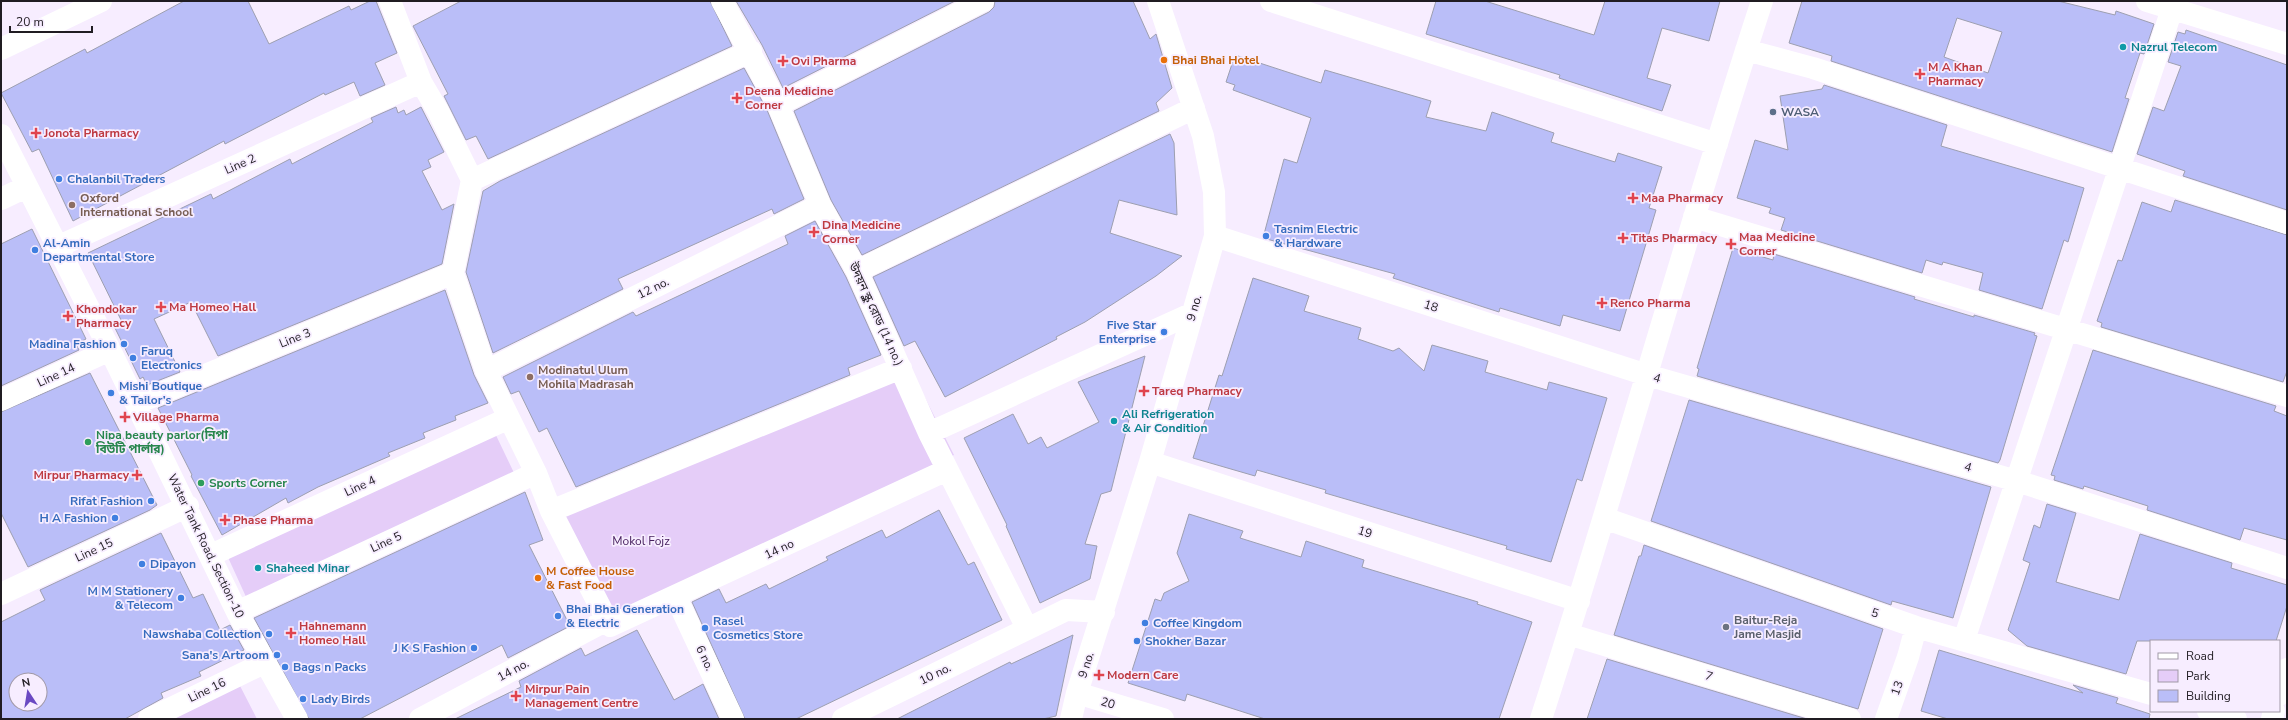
<svg xmlns="http://www.w3.org/2000/svg" width="2288" height="720" font-family="'Nunito Sans','Noto Sans Bengali',sans-serif">
	<rect width="100%" height="100%" fill="#f7edff"/>
	<path fill="#e5cdf8" d="M912 372 954 455 615 615 560 514Z
		M493 429 515 475 247 599 226 553Z
		M238 682 257 719H164Z"/>
	<path fill="#babef8" stroke="#9d9fb0" fill-rule="evenodd" d="M184 1H248L269 44 349 6 351 10 370 1H376L397 53 375 63 385 85 360 96 354 82 325 95 324 93 225 144 224 141 73 221 39 149 32 152 1 93 85 49 87 53Z
		M461 1H710L732 46 488 159 476 136 466 140 444 96 448 94 413 26Z
		M736 1H955L783 88 762 45Z
		M995 1H1133L1150 39 1156 34 1172 88 1156 103 1159 111 862 255 831 200 794 111 989 12 994 7Z
		M1436 1H1485L1594 35 1605 1H1720L1709 41 1662 28 1647 78 1671 85 1662 111 1559 78 1560 75 1426 34Z
		M1802 1H2058L2115 15 2116 11 2154 24 2144 54 2140 53 2125 98 2129 99 2112 152 1831 61 1832 56 1789 43ZM1957 18 2002 32 1988 73 1944 57Z
		M2186 30 2287 65V210L2183 176 2185 171 2137 154 2153 107 2164 111 2181 66 2168 62 2178 32 2185 34Z
		M1235 55 1321 83 1325 70 1431 101 1426 117 1486 131 1492 112 1554 133 1551 142 1615 162 1618 153 1662 167 1649 208 1656 210 1620 331 1563 315 1560 326 1500 308 1499 312 1393 278 1395 274 1263 238 1284 159 1297 163 1311 118 1233 90 1235 85 1226 82Z
		M744 68 767 110 804 199 774 214 772 209 618 279 623 289 493 353 466 272 483 191 500 181Z
		M1824 85 1947 125 1941 146 2084 188 2068 242 2064 240 2042 309 1979 290 1983 273 1943 262 1942 265 1926 260 1922 273 1781 230 1785 218 1769 213 1771 208 1737 198 1755 140 1788 150 1780 96 1822 89Z
		M396 107 398 113 404 110 406 115 421 107 444 152 428 160 431 167 422 171 442 210 454 204 442 264 218 356 191 302 154 319 180 372 147 385 143 377 140 379 115 328 123 324 88 253 211 194 213 199 290 159 292 164 373 122 371 118Z
		M1170 134 1174 143 1177 215 1119 200 1110 233 1182 256 1156 276 1085 322 1056 337 1057 339 945 397 915 341 904 346 873 277Z
		M2175 200 2287 235V371L2283 382 2101 327 2102 323 2097 321 2118 260 2122 261 2142 202 2171 212Z
		M815 221 846 277 881 355 848 368 850 375 576 487 547 428 539 432 519 391 511 394 503 377 633 312 636 316 788 244 785 236Z
		M32 229 86 339 76 344 79 350 1 386V244Z
		M1733 248 1773 260 1774 254 1915 297 1914 299 1974 317V315L2035 333 2034 335 2037 336 2000 460 1998 463 1697 376 1699 369 1697 368Z
		M1253 278 1309 296 1304 311 1361 328 1358 339 1393 351 1399 348 1424 371 1432 345 1488 361 1485 372 1547 390 1549 382 1607 398 1582 481 1577 479 1551 562 1506 549 1507 546 1325 493 1326 490 1257 470 1255 476 1193 458 1219 375 1222 376Z
		M445 290 474 375 488 403 455 416 456 420 423 433 425 438 388 453 390 456 318 487 288 503 286 498 222 535 191 476 192 475 158 408Z
		M2093 350 2276 406 2274 411 2287 416V540L2244 528 2240 540 2147 510 2148 506 2084 486 2083 489 2054 480 2055 476 2051 475Z
		M1145 356 1111 491 1101 494 1085 544 1097 546 1090 579 1040 603 1006 526 1007 525 964 438 1013 414 1028 444 1041 437 1047 448 1099 422 1078 382Z
		M90 373 157 505 150 510 28 567 1 513V412Z
		M1689 400 1991 487 1953 618 1892 601 1891 605 1651 521Z
		M525 492 543 540 529 545 570 626 508 658 502 645 360 719H309L254 618Z
		M2047 504 2076 513 2056 582 2119 600 2140 534 2232 563 2231 568 2287 585V606L2276 641H2137L2126 674 2027 646 2008 630 2030 563 2023 560 2034 525 2040 528Z
		M939 510 968 565 974 562 1002 620 796 719H745L692 602 719 589 726 603 766 584 769 589 828 560 826 557 882 530 886 538Z
		M1189 514 1243 531 1240 538 1301 557 1306 541 1364 560 1362 567 1478 602 1477 604 1532 622 1499 719H1265L1187 694 1185 701 1128 683 1155 599 1161 601 1164 593 1189 581 1177 553Z
		M161 533 193 598 203 594 220 630 230 625 244 650 199 672 201 676 161 693 163 698 125 719H1V622L45 600 40 590ZM16 680H40V704H16Z
		M1644 545 1883 629 1858 709 1614 635 1639 556H1641Z
		M637 630 674 700 703 684 719 719H455L521 687 519 681 581 648 585 656Z
		M1073 635 1056 716 1043 719H897L1010 662 1011 664Z
		M1939 650 2083 693 2073 685 2118 698 2116 703 2150 714 2149 719H1948L1921 711Z
		M1607 659 1807 719H1587Z"/>
	<g fill="none" stroke-linecap="round" stroke-linejoin="round">
		<path stroke="#fff" stroke-width="22" d="M390 1 421 82 438 111 472 180 453 273 486 371 536 473 551 511 610 626 947 470
			M722 1 778 105 820 205 857 271 929 433 1027 628
			M1271 1 1717 144
			M2147 1 2287 44
			M1 49 101 1
			M1746 50 1813 68 2287 223
			M778 105 983 1
			M1 135 110 350 237 612 297 719
			M472 180 751 51
			M1 199 26 187
			M1694 217 2287 396
			M1215 236 1647 375 2017 481 2287 568
			M59 246 421 82
			M857 271 1194 108
			M486 371 820 205
			M1 400 110 350
			M137 403 453 273
			M929 433 1193 313
			M1150 462 1579 601
			M551 511 901 368
			M1604 518 1916 627 2151 694
			M211 555 509 418
			M1 594 188 506
			M676 597 733 719
			M237 612 536 473
			M1568 634 1850 719
			M1964 640 2172 9
			M1077 693 1163 719
			M2279 695 2287 669
			M2208 711 2236 719
			M149 719 266 662
			M420 719 607 620
			M843 719 1066 610 1104 612
			M1071 719 1077 693 1150 462 1215 236 1214 192 1203 136 1158 1
			M1541 719C1618 481 1684 239 1762 1
			M1886 719 1908 657 1916 627
			M2272 719 2274 711"/>
	</g>
	<g fill="#0f9aa8" stroke="#f7edff" stroke-width="1.5">
		<circle cx="2123" cy="47" r="4"/>
		<circle cx="1114" cy="421" r="4"/>
		<circle cx="258" cy="568" r="4"/>
	</g>
	<g fill="#e8710a" stroke="#f7edff" stroke-width="1.5">
		<circle cx="1164" cy="60" r="4"/>
		<circle cx="538" cy="578" r="4"/>
	</g>
	<g fill="#e0444e" stroke="#f7edff" stroke-width="1.5">
		<path d="M781 55h4v4h4v4h-4v4h-4v-4h-4v-4h4z"/>
		<path d="M1918 68h4v4h4v4h-4v4h-4v-4h-4v-4h4z"/>
		<path d="M735 92h4v4h4v4h-4v4h-4v-4h-4v-4h4z"/>
		<path d="M34 127h4v4h4v4h-4v4h-4v-4h-4v-4h4z"/>
		<path d="M1631 192h4v4h4v4h-4v4h-4v-4h-4v-4h4z"/>
		<path d="M812 226h4v4h4v4h-4v4h-4v-4h-4v-4h4z"/>
		<path d="M1621 232h4v4h4v4h-4v4h-4v-4h-4v-4h4z"/>
		<path d="M1729 238h4v4h4v4h-4v4h-4v-4h-4v-4h4z"/>
		<path d="M1600 297h4v4h4v4h-4v4h-4v-4h-4v-4h4z"/>
		<path d="M159 301h4v4h4v4h-4v4h-4v-4h-4v-4h4z"/>
		<path d="M66 310h4v4h4v4h-4v4h-4v-4h-4v-4h4z"/>
		<path d="M1142 385h4v4h4v4h-4v4h-4v-4h-4v-4h4z"/>
		<path d="M123 411h4v4h4v4h-4v4h-4v-4h-4v-4h4z"/>
		<path d="M135 469h4v4h4v4h-4v4h-4v-4h-4v-4h4z"/>
		<path d="M223 514h4v4h4v4h-4v4h-4v-4h-4v-4h4z"/>
		<path d="M289 627h4v4h4v4h-4v4h-4v-4h-4v-4h4z"/>
		<path d="M1097 669h4v4h4v4h-4v4h-4v-4h-4v-4h4z"/>
		<path d="M514 690h4v4h4v4h-4v4h-4v-4h-4v-4h4z"/>
	</g>
	<circle fill="#5c6f8a" stroke="#f7edff" stroke-width="1.5" cx="1773" cy="112" r="4"/>
	<g fill="#3f7fe0" stroke="#f7edff" stroke-width="1.5">
		<circle cx="59" cy="179" r="4"/>
		<circle cx="1266" cy="236" r="4"/>
		<circle cx="35" cy="250" r="4"/>
		<circle cx="1164" cy="332" r="4"/>
		<circle cx="124" cy="344" r="4"/>
		<circle cx="133" cy="358" r="4"/>
		<circle cx="111" cy="393" r="4"/>
		<circle cx="151" cy="501" r="4"/>
		<circle cx="115" cy="518" r="4"/>
		<circle cx="142" cy="564" r="4"/>
		<circle cx="181" cy="598" r="4"/>
		<circle cx="558" cy="616" r="4"/>
		<circle cx="1145" cy="623" r="4"/>
		<circle cx="705" cy="628" r="4"/>
		<circle cx="269" cy="634" r="4"/>
		<circle cx="1137" cy="641" r="4"/>
		<circle cx="474" cy="648" r="4"/>
		<circle cx="277" cy="655" r="4"/>
		<circle cx="285" cy="667" r="4"/>
		<circle cx="303" cy="699" r="4"/>
	</g>
	<g fill="#8d6e63" stroke="#f7edff" stroke-width="1.5">
		<circle cx="72" cy="205" r="4"/>
		<circle cx="530" cy="377" r="4"/>
	</g>
	<g fill="#2e9e5b" stroke="#f7edff" stroke-width="1.5">
		<circle cx="88" cy="442" r="4"/>
		<circle cx="201" cy="483" r="4"/>
	</g>
	<circle fill="#6b7280" stroke="#f7edff" stroke-width="1.5" cx="1726" cy="627" r="4"/>
	<g text-anchor="middle" stroke-width="3.5" stroke-linejoin="round" paint-order="stroke">
		<g font-size="12" font-weight="bold" fill="#0d838f" stroke="#f7edff" text-anchor="start">
			<text x="2131" y="51">Nazrul Telecom</text>
			<text x="1122" y="418">Ali Refrigeration<tspan x="1122" dy="14">&amp; Air Condition</tspan></text>
			<text x="266" y="572">Shaheed Minar</text>
		</g>
		<g font-size="12" font-weight="bold" fill="#c56008" stroke="#f7edff" text-anchor="start">
			<text x="1172" y="64">Bhai Bhai Hotel</text>
			<text x="546" y="575">M Coffee House<tspan x="546" dy="14">&amp; Fast Food</tspan></text>
		</g>
		<g font-size="12" font-weight="bold" fill="#be3a42" stroke="#f7edff" text-anchor="start">
			<text x="791" y="65">Ovi Pharma</text>
			<text x="1928" y="71">M A Khan<tspan x="1928" dy="14">Pharmacy</tspan></text>
			<text x="745" y="95">Deena Medicine<tspan x="745" dy="14">Corner</tspan></text>
			<text x="44" y="137">Jonota Pharmacy</text>
			<text x="1641" y="202">Maa Pharmacy</text>
			<text x="822" y="229">Dina Medicine<tspan x="822" dy="14">Corner</tspan></text>
			<text x="1739" y="241">Maa Medicine<tspan x="1739" dy="14">Corner</tspan></text>
			<text x="1631" y="242">Titas Pharmacy</text>
			<text x="1610" y="307">Renco Pharma</text>
			<text x="169" y="311">Ma Homeo Hall</text>
			<text x="76" y="313">Khondokar<tspan x="76" dy="14">Pharmacy</tspan></text>
			<text x="1152" y="395">Tareq Pharmacy</text>
			<text x="133" y="421">Village Pharma</text>
			<text x="129" y="479" text-anchor="end">Mirpur Pharmacy</text>
			<text x="233" y="524">Phase Pharma</text>
			<text x="299" y="630">Hahnemann<tspan x="299" dy="14">Homeo Hall</tspan></text>
			<text x="1107" y="679">Modern Care</text>
			<text x="525" y="693">Mirpur Pain<tspan x="525" dy="14">Management Centre</tspan></text>
		</g>
		<g font-size="12" font-weight="bold" fill="#4e5e75" stroke="#f7edff" text-anchor="start">
			<text x="1781" y="116">WASA</text>
		</g>
		<g font-size="12" fill="#201c22" stroke="#f7edff">
			<text transform="translate(240 164) rotate(-24)" y="4">Line 2</text>
			<text transform="translate(653 288) rotate(-26)" y="4">12 no.</text>
			<text transform="translate(1431 306) rotate(18)" y="4">18</text>
			<text transform="translate(1194 308) rotate(-74)" y="4">9 no.</text>
			<text transform="translate(876 314) rotate(65)" y="4">উদয়ন স্কুল রোড (14 no.)</text>
			<text transform="translate(295 338) rotate(-22)" y="4">Line 3</text>
			<text transform="translate(56 375) rotate(-25)" y="4">Line 14</text>
			<text transform="translate(1657 378) rotate(16)" y="4">4</text>
			<text transform="translate(1968 467) rotate(16)" y="4">4</text>
			<text transform="translate(360 486) rotate(-25)" y="4">Line 4</text>
			<text transform="translate(1365 532) rotate(18)" y="4">19</text>
			<text transform="translate(386 542) rotate(-25)" y="4">Line 5</text>
			<text transform="translate(206 546) rotate(64)" y="4">Water Tank Road, Section-10</text>
			<text transform="translate(779 549) rotate(-25)" y="4">14 no</text>
			<text transform="translate(94 550) rotate(-25)" y="4">Line 15</text>
			<text transform="translate(1875 613) rotate(19)" y="4">5</text>
			<text transform="translate(705 658) rotate(65)" y="4">6 no.</text>
			<text transform="translate(1086 665) rotate(-72)" y="4">9 no.</text>
			<text transform="translate(513 670) rotate(-28)" y="4">14 no.</text>
			<text transform="translate(935 674) rotate(-26)" y="4">10 no.</text>
			<text transform="translate(1709 676) rotate(17)" y="4">7</text>
			<text transform="translate(1897 688) rotate(-70)" y="4">13</text>
			<text transform="translate(207 690) rotate(-26)" y="4">Line 16</text>
			<text transform="translate(1108 703) rotate(17)" y="4">20</text>
		</g>
		<g font-size="12" font-weight="bold" fill="#366cbe" stroke="#f7edff" text-anchor="start">
			<text x="67" y="183">Chalanbil Traders</text>
			<text x="1274" y="233">Tasnim Electric<tspan x="1274" dy="14">&amp; Hardware</tspan></text>
			<text x="43" y="247">Al-Amin<tspan x="43" dy="14">Departmental Store</tspan></text>
			<text x="1156" y="329" text-anchor="end">Five Star<tspan x="1156" dy="14">Enterprise</tspan></text>
			<text x="116" y="348" text-anchor="end">Madina Fashion</text>
			<text x="141" y="355">Faruq<tspan x="141" dy="14">Electronics</tspan></text>
			<text x="119" y="390">Mishi Boutique<tspan x="119" dy="14">&amp; Tailor’s</tspan></text>
			<text x="143" y="505" text-anchor="end">Rifat Fashion</text>
			<text x="107" y="522" text-anchor="end">H A Fashion</text>
			<text x="150" y="568">Dipayon</text>
			<text x="173" y="595" text-anchor="end">M M Stationery<tspan x="173" dy="14">&amp; Telecom</tspan></text>
			<text x="566" y="613">Bhai Bhai Generation<tspan x="566" dy="14">&amp; Electric</tspan></text>
			<text x="713" y="625">Rasel<tspan x="713" dy="14">Cosmetics Store</tspan></text>
			<text x="1153" y="627">Coffee Kingdom</text>
			<text x="261" y="638" text-anchor="end">Nawshaba Collection</text>
			<text x="1145" y="645">Shokher Bazar</text>
			<text x="466" y="652" text-anchor="end">J K S Fashion</text>
			<text x="269" y="659" text-anchor="end">Sana's Artroom</text>
			<text x="293" y="671">Bags n Packs</text>
			<text x="311" y="703">Lady Birds</text>
		</g>
		<g font-size="12" font-weight="bold" fill="#785e54" stroke="#f7edff" text-anchor="start">
			<text x="80" y="202">Oxford<tspan x="80" dy="14">International School</tspan></text>
			<text x="538" y="374">Modinatul Ulum<tspan x="538" dy="14">Mohila Madrasah</tspan></text>
		</g>
		<g font-size="12" font-weight="bold" fill="#27864d" stroke="#f7edff" text-anchor="start">
			<text x="96" y="439">Nipa beauty parlor(নিপা<tspan x="96" dy="14">বিউটি পার্লার)</tspan></text>
			<text x="209" y="487">Sports Corner</text>
		</g>
		<g font-size="12" fill="#47205f" stroke="#f7edff">
			<text x="641" y="545">Mokol Fojz</text>
		</g>
		<g font-size="12" font-weight="bold" fill="#5b616d" stroke="#f7edff" text-anchor="start">
			<text x="1734" y="624">Baitur-Reja<tspan x="1734" dy="14">Jame Masjid</tspan></text>
		</g>
	</g>
	<rect width="2288" height="720" fill="none" stroke="#201c22" stroke-width="4"/>
	<rect x="2150" y="640" width="130" height="72" fill="#f7edff" stroke="#a199a7"/>
	<rect x="2158" y="653" width="20" height="6" fill="#ffffff" stroke="#a199a7"/>
	<text x="2186" y="660" font-size="12" fill="#201c22">Road</text>
	<rect x="2158" y="670" width="20" height="12" fill="#e5cdf8" stroke="#a199a7"/>
	<text x="2186" y="680" font-size="12" fill="#201c22">Park</text>
	<rect x="2158" y="690" width="20" height="12" fill="#babef8" stroke="#a199a7"/>
	<text x="2186" y="700" font-size="12" fill="#201c22">Building</text>
	<g transform="translate(28 692) rotate(348)"><circle r="19" fill="#f7edff" stroke="#a199a7"/>
	<path d="M0-3L7 15L0 10L-7 15Z" fill="#6a49c2"/>
	<text y="-6" font-size="11" font-weight="bold" text-anchor="middle" fill="#201c22">N</text>
	</g>
	<path d="M10 26v6h82v-6" fill="none" stroke="#201c22" stroke-width="2"/>
	<text x="16" y="26" font-size="12" fill="#201c22" stroke="#f7edff" stroke-width="3" paint-order="stroke">20 m</text>
</svg>
